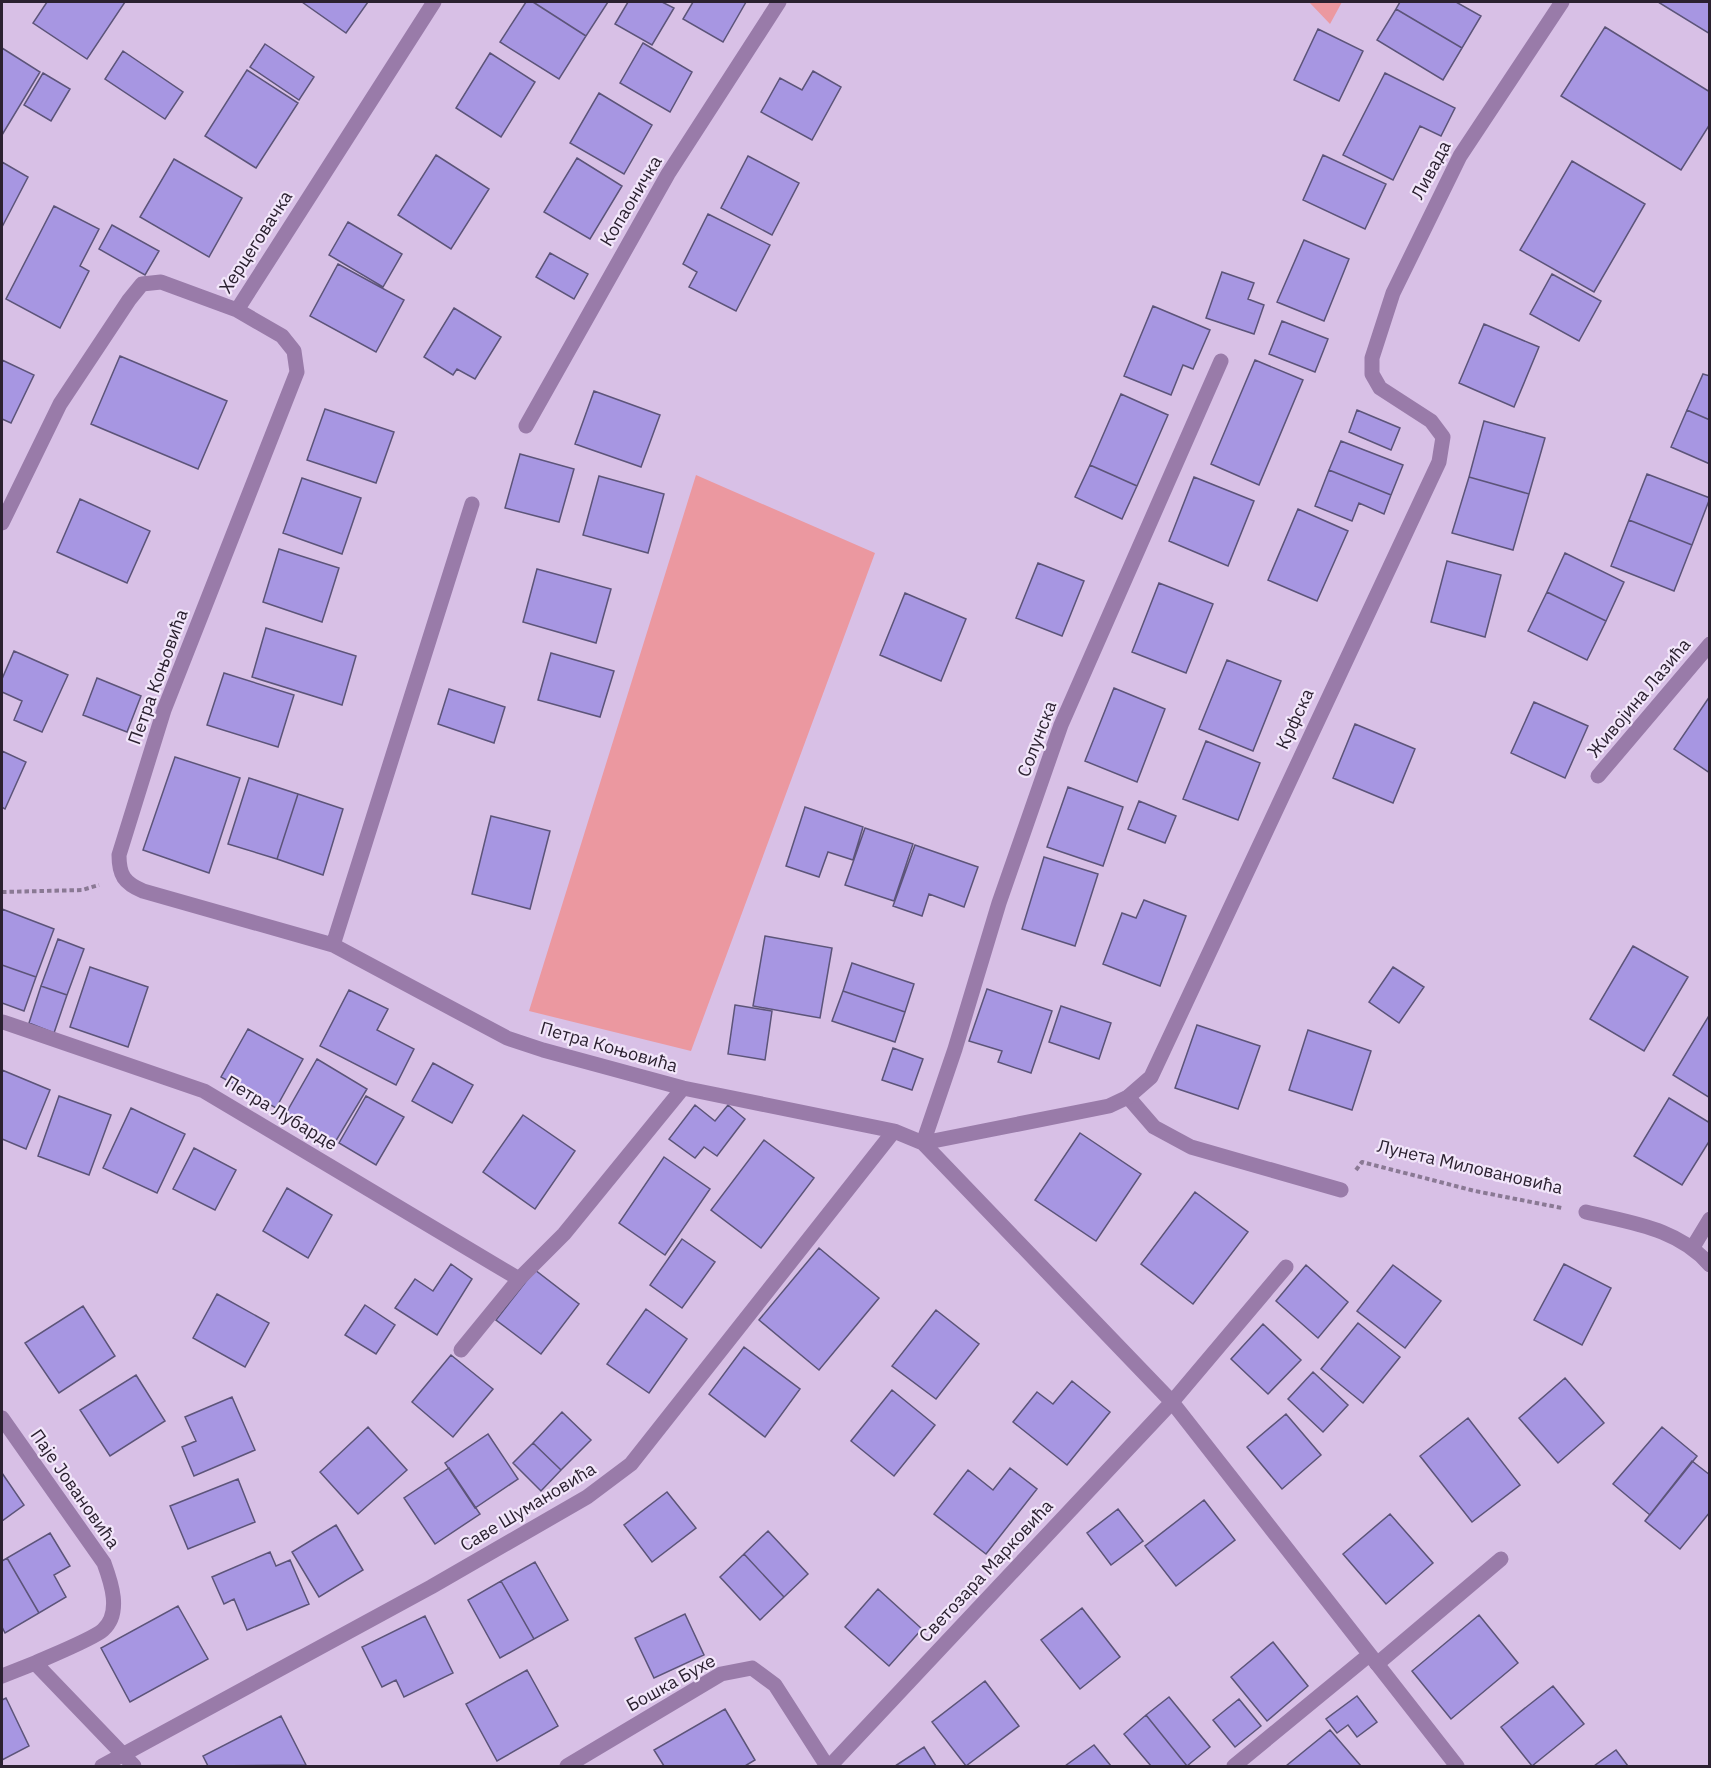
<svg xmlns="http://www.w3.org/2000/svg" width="1711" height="1768" font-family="'IBM Plex Sans',sans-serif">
	<rect width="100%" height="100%" fill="#d8c0e6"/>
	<path fill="#eb98a0" d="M1309 2H1342L1330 24Z
		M696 475 875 553 691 1051 529 1011Z"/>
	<path fill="#a796e2" stroke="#5c5479" stroke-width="1.5" d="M47 2H125L87 59 33 23Z
		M302 2H368L346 33Z
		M526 2H533L586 36 559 79 500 42Z
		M533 2H608L586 36Z
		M628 2H662L674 8 652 45 615 24Z
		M693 2H746L723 42 683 19Z
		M1400 2H1456L1481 16 1462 48 1396 9Z
		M1658 2H1710V34Z
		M1396 9 1462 48 1443 80 1377 40Z
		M1605 27 1710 92V124L1681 170 1561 96Z
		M1318 29 1363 51 1339 101 1294 80Z
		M643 43 692 72 670 112 620 83Z
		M265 44 314 77 299 100 250 67Z
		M2 48 40 72 2 135Z
		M123 51 183 92 165 119 105 79Z
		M490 53 535 82 501 137 456 108Z
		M247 70 298 103 256 168 205 136Z
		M813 71 841 87 812 140 761 112 780 78 802 90Z
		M43 73 70 89 51 121 24 105Z
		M1385 73 1455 108 1441 136 1420 126 1393 180 1343 155Z
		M599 93 652 125 624 174 570 143Z
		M436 155 489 189 451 249 398 215Z
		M1323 155 1386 184 1365 229 1303 200Z
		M748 156 799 183 772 235 721 208Z
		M577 158 622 186 590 239 544 212Z
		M174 159 242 198 209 257 140 217Z
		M1572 161 1645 204 1594 292 1520 250Z
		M2 162 28 177 2 227Z
		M54 206 99 229 80 266 89 271 60 328 6 299Z
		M708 214 770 245 736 311 689 287 697 272 683 264Z
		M348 222 402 254 383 287 329 255Z
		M112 225 159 251 145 275 99 249Z
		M1304 240 1349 259 1324 321 1277 302Z
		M550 253 588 274 574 299 536 277Z
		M338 264 404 300 376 352 310 316Z
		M1222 272 1254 283 1248 299 1264 305 1254 334 1206 318Z
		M1552 274 1601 301 1579 341 1530 314Z
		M1153 306 1210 330 1193 369 1183 365 1171 395 1124 376Z
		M454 308 501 337 475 379 457 369 453 375 424 357Z
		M1282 321 1328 339 1315 372 1269 354Z
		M1484 324 1539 347 1514 407 1459 383Z
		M120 356 227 401 198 469 91 424Z
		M2 360 34 375 11 423 2 419Z
		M1255 360 1303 380 1259 485 1211 464Z
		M1703 374 1710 376V420L1687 410Z
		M594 391 660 415 641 467 575 444Z
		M1121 394 1168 415 1137 486 1090 465Z
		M325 409 394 432 376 483 307 460Z
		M1357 410 1400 428 1391 450 1349 432Z
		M1687 410 1710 420V464L1671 447Z
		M1484 421 1545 438 1529 494 1469 477Z
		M1341 441 1403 465 1391 495 1329 470Z
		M520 454 574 469 559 522 505 508Z
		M1090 465 1137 486 1122 519 1075 497Z
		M1329 470 1391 495 1384 514 1359 503 1352 521 1315 506Z
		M1647 474 1710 498 1692 545 1629 520Z
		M599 476 664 494 648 553 583 535Z
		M1194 477 1254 501 1228 566 1169 541Z
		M1469 477 1529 494 1513 550 1452 533Z
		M302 478 361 498 342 554 283 533Z
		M80 499 150 531 127 583 57 552Z
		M1298 509 1348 531 1317 601 1268 580Z
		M1629 520 1692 545 1674 591 1611 566Z
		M279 549 339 568 322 622 263 602Z
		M1565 553 1624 582 1606 621 1547 592Z
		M1447 561 1501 575 1485 637 1431 622Z
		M1038 563 1084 581 1062 636 1016 618Z
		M537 569 611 589 596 643 523 622Z
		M1159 583 1213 604 1186 673 1132 652Z
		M1547 592 1606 621 1587 660 1528 631Z
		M905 593 966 619 941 681 880 655Z
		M266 628 356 656 342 705 252 677Z
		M14 651 68 675 42 732 14 720 22 701 2 692V679Z
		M551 653 614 671 600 717 538 700Z
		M1227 660 1281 681 1253 751 1199 729Z
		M224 673 294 695 278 747 207 725Z
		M97 678 141 696 127 732 83 715Z
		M1114 688 1165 709 1137 782 1085 761Z
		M449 689 505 707 494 743 438 724Z
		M1710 696V773L1674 749Z
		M1534 702 1588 726 1565 778 1511 753Z
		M1355 724 1415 749 1393 803 1333 778Z
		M1206 741 1260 763 1238 820 1183 799Z
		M2 751 26 762 5 809 2 807Z
		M175 757 240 778 209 873 143 850Z
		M249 778 298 794 277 859 228 844Z
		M1068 787 1123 807 1103 866 1047 847Z
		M298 794 343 809 323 875 277 859Z
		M1139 801 1176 816 1165 843 1128 829Z
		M805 807 863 827 853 860 828 852 819 877 786 866Z
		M491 816 550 831 530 909 472 894Z
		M865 828 913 844 894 901 845 885Z
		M915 845 978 867 964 907 929 894 922 916 893 906Z
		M1044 857 1098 874 1075 946 1022 929Z
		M1144 900 1186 916 1160 986 1103 964 1122 913 1136 918Z
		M2 909 54 929 36 977 2 965Z
		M765 936 832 948 820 1018 753 1006Z
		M58 939 84 949 67 995 41 986Z
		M1633 946 1688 977 1644 1051 1590 1019Z
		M852 963 914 984 905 1012 843 991Z
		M2 965 36 977 24 1011 2 1003Z
		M90 967 148 987 128 1047 70 1027Z
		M1393 967 1424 987 1399 1023 1369 1002Z
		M41 986 67 995 54 1033 29 1023Z
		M987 989 1052 1011 1031 1073 998 1062 1002 1051 969 1041Z
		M349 990 388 1009 377 1030 414 1049 396 1085 320 1046Z
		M843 991 905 1012 895 1042 832 1021Z
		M735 1005 772 1011 765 1060 728 1054Z
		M1061 1006 1111 1023 1099 1059 1049 1042Z
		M1710 1014V1098L1673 1075Z
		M1197 1025 1260 1046 1238 1109 1175 1088Z
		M248 1029 303 1059 276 1108 221 1077Z
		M1308 1030 1371 1051 1352 1110 1289 1090Z
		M893 1048 923 1059 912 1090 882 1080Z
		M317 1059 367 1089 334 1144 285 1115Z
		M433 1063 473 1085 452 1123 412 1101Z
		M2 1070 50 1090 26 1149 2 1139Z
		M59 1096 111 1115 89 1175 38 1156Z
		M366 1096 404 1117 376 1165 339 1143Z
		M1669 1098 1710 1123V1140L1682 1185 1634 1156Z
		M695 1105 715 1121 728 1105 745 1119 717 1156 704 1147 695 1158 669 1139Z
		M131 1108 185 1134 157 1193 103 1168Z
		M523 1115 575 1151 535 1209 483 1172Z
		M1080 1133 1141 1174 1096 1241 1035 1200Z
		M764 1140 814 1178 761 1248 711 1210Z
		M194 1148 236 1170 215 1210 173 1189Z
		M664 1157 710 1189 665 1255 619 1223Z
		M287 1188 332 1215 308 1258 263 1231Z
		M1195 1192 1248 1232 1193 1304 1141 1264Z
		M682 1239 715 1262 682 1308 650 1285Z
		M819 1248 879 1298 819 1370 759 1320Z
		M451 1264 472 1279 437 1335 395 1308 415 1279 433 1291Z
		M1564 1264 1611 1288 1582 1345 1534 1320Z
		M1306 1265 1348 1302 1318 1338 1276 1301Z
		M1393 1265 1441 1301 1405 1348 1357 1311Z
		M535 1270 579 1304 541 1354 496 1320Z
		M217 1294 269 1323 245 1367 193 1338Z
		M365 1305 395 1325 376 1354 345 1335Z
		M83 1306 115 1356 59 1393 25 1343Z
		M646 1309 687 1339 649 1393 607 1364Z
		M936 1310 979 1344 936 1399 892 1366Z
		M1358 1323 1400 1357 1363 1403 1321 1369Z
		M1263 1324 1301 1360 1268 1394 1231 1359Z
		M744 1347 800 1389 765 1437 709 1394Z
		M451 1355 493 1389 453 1437 412 1402Z
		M1313 1372 1348 1405 1323 1432 1288 1399Z
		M136 1375 165 1421 110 1456 80 1410Z
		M1565 1378 1604 1423 1558 1463 1519 1418Z
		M1072 1381 1110 1412 1067 1465 1013 1422 1037 1392 1053 1404Z
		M892 1390 935 1425 894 1476 851 1441Z
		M232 1397 255 1450 194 1476 182 1447 196 1441 185 1417Z
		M562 1412 591 1440 561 1470 533 1443Z
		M1286 1414 1321 1455 1282 1489 1247 1447Z
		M1468 1418 1520 1485 1472 1522 1420 1456Z
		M368 1427 407 1470 358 1514 320 1472Z
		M1662 1427 1697 1456 1650 1515 1613 1484Z
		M488 1434 518 1479 475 1508 445 1463Z
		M533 1443 561 1470 541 1491 513 1463Z
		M1692 1461 1710 1475V1512L1680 1549 1645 1521Z
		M449 1468 480 1514 435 1544 404 1498Z
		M1010 1468 1037 1489 986 1554 934 1514 968 1470 993 1490Z
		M2 1473 24 1505 2 1521Z
		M238 1479 255 1522 188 1549 170 1506Z
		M667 1492 696 1528 652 1562 624 1525Z
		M1204 1500 1235 1540 1176 1586 1145 1546Z
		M1118 1509 1143 1541 1111 1565 1087 1533Z
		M1390 1514 1433 1563 1386 1604 1343 1554Z
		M336 1525 363 1570 319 1597 292 1552Z
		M768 1531 808 1574 784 1597 744 1554Z
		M50 1533 70 1566 54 1575 66 1597 39 1613 7 1558Z
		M270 1552 276 1566 290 1560 309 1604 247 1630 234 1599 224 1604 212 1577Z
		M744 1554 784 1597 760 1620 720 1577Z
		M7 1558 39 1613 5 1633 2 1627V1561Z
		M535 1562 568 1620 534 1639 501 1581Z
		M501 1581 534 1639 500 1658 468 1600Z
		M878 1589 922 1629 889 1666 845 1627Z
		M178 1606 208 1659 130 1702 101 1648Z
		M1082 1608 1120 1657 1080 1689 1041 1640Z
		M685 1614 704 1655 654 1678 635 1638Z
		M1479 1615 1518 1663 1451 1719 1412 1671Z
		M425 1616 453 1673 404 1697 396 1680 382 1687 362 1647Z
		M1273 1642 1308 1686 1267 1721 1231 1677Z
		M527 1670 558 1726 497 1761 466 1704Z
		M985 1681 1019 1726 966 1766 932 1722Z
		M1553 1686 1584 1724 1532 1766 1501 1727Z
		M1357 1696 1377 1722 1357 1737 1348 1725 1337 1733 1326 1719Z
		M1169 1697 1210 1747 1187 1766 1146 1715Z
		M6 1698 29 1746 2 1760V1700Z
		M1239 1699 1261 1726 1235 1747 1213 1720Z
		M725 1709 755 1760 745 1766H664L654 1750Z
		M1146 1715 1187 1766H1151L1124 1734Z
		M281 1716 306 1765 208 1766 203 1756Z
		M1330 1730 1361 1766H1286Z
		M1094 1745 1111 1766H1065Z
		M924 1747 936 1766H895Z
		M1616 1750 1628 1766H1594Z"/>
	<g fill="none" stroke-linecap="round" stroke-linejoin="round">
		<path stroke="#8a7994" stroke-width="4" stroke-dasharray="4.5 3" stroke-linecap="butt" d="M2 892 82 890 99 885
			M1356 1170 1362 1162 1475 1191 1562 1208"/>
		<path stroke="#997ba9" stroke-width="15" d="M1128 1097 1154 1127 1191 1147 1341 1190
			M1377 1664 1501 1559"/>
		<path stroke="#997ba9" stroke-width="15" d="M237 310 434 2
			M1221 361 1061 725 999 903 955 1049 923 1143 1172 1402 1457 1766
			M526 426 668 174 779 2
			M2 523 60 404 129 300 142 284 161 282 237 310 282 336 294 351 297 372 164 710 119 855C119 875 124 883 143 891L333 945 507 1038 543 1050 683 1088 894 1131 923 1143 1109 1106 1128 1097 1151 1077 1439 462 1443 437 1431 421 1380 388 1372 374V358L1393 293 1460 156 1562 2
			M1598 776 1710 644
			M333 945 472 504
			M3 1022 204 1091 519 1279
			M1586 1212C1631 1223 1678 1228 1710 1265
			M1693 1247 1710 1219
			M461 1350 519 1279 564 1234 683 1088
			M2 1418 104 1563C111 1582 122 1613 103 1630 93 1639 50 1656 35 1663L134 1766
			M2 1676 35 1663
			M102 1766 431 1587 587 1497 631 1464 894 1131
			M567 1766 721 1674 752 1668 775 1685 827 1766
			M830 1766 1172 1402 1286 1267
			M1234 1766 1369 1655"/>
	</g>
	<g text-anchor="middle" stroke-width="4.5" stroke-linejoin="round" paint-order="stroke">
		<g font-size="18" fill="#2b2130" stroke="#f2e6fa">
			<text transform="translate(1431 170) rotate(-62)" y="6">Ливада</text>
			<text transform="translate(631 201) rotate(-59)" y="6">Копаоничка</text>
			<text transform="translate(256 242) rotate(-57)" y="6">Херцеговачка</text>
			<text transform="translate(158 677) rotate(-70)" y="6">Петра Коњовића</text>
			<text transform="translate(1639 698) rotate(-50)" y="6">Живојина Лазића</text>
			<text transform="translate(1295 719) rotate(-65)" y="6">Крфска</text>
			<text transform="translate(1037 739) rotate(-69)" y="6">Солунска</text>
			<text transform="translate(609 1047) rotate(16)" y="6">Петра Коњовића</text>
			<text transform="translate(281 1113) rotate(31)" y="6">Петра Лубарде</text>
			<text transform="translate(1470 1167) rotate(13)" y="6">Лунета Миловановића</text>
			<text transform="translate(75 1489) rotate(55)" y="6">Паје Јовановића</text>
			<text transform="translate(528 1507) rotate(-31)" y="6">Саве Шумановића</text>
			<text transform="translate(986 1571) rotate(-47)" y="6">Светозара Марковића</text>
			<text transform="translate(671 1683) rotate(-29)" y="6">Бошка Бухе</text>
		</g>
	</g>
	<rect width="1711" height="1768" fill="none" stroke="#2b2130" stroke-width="6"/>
</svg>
